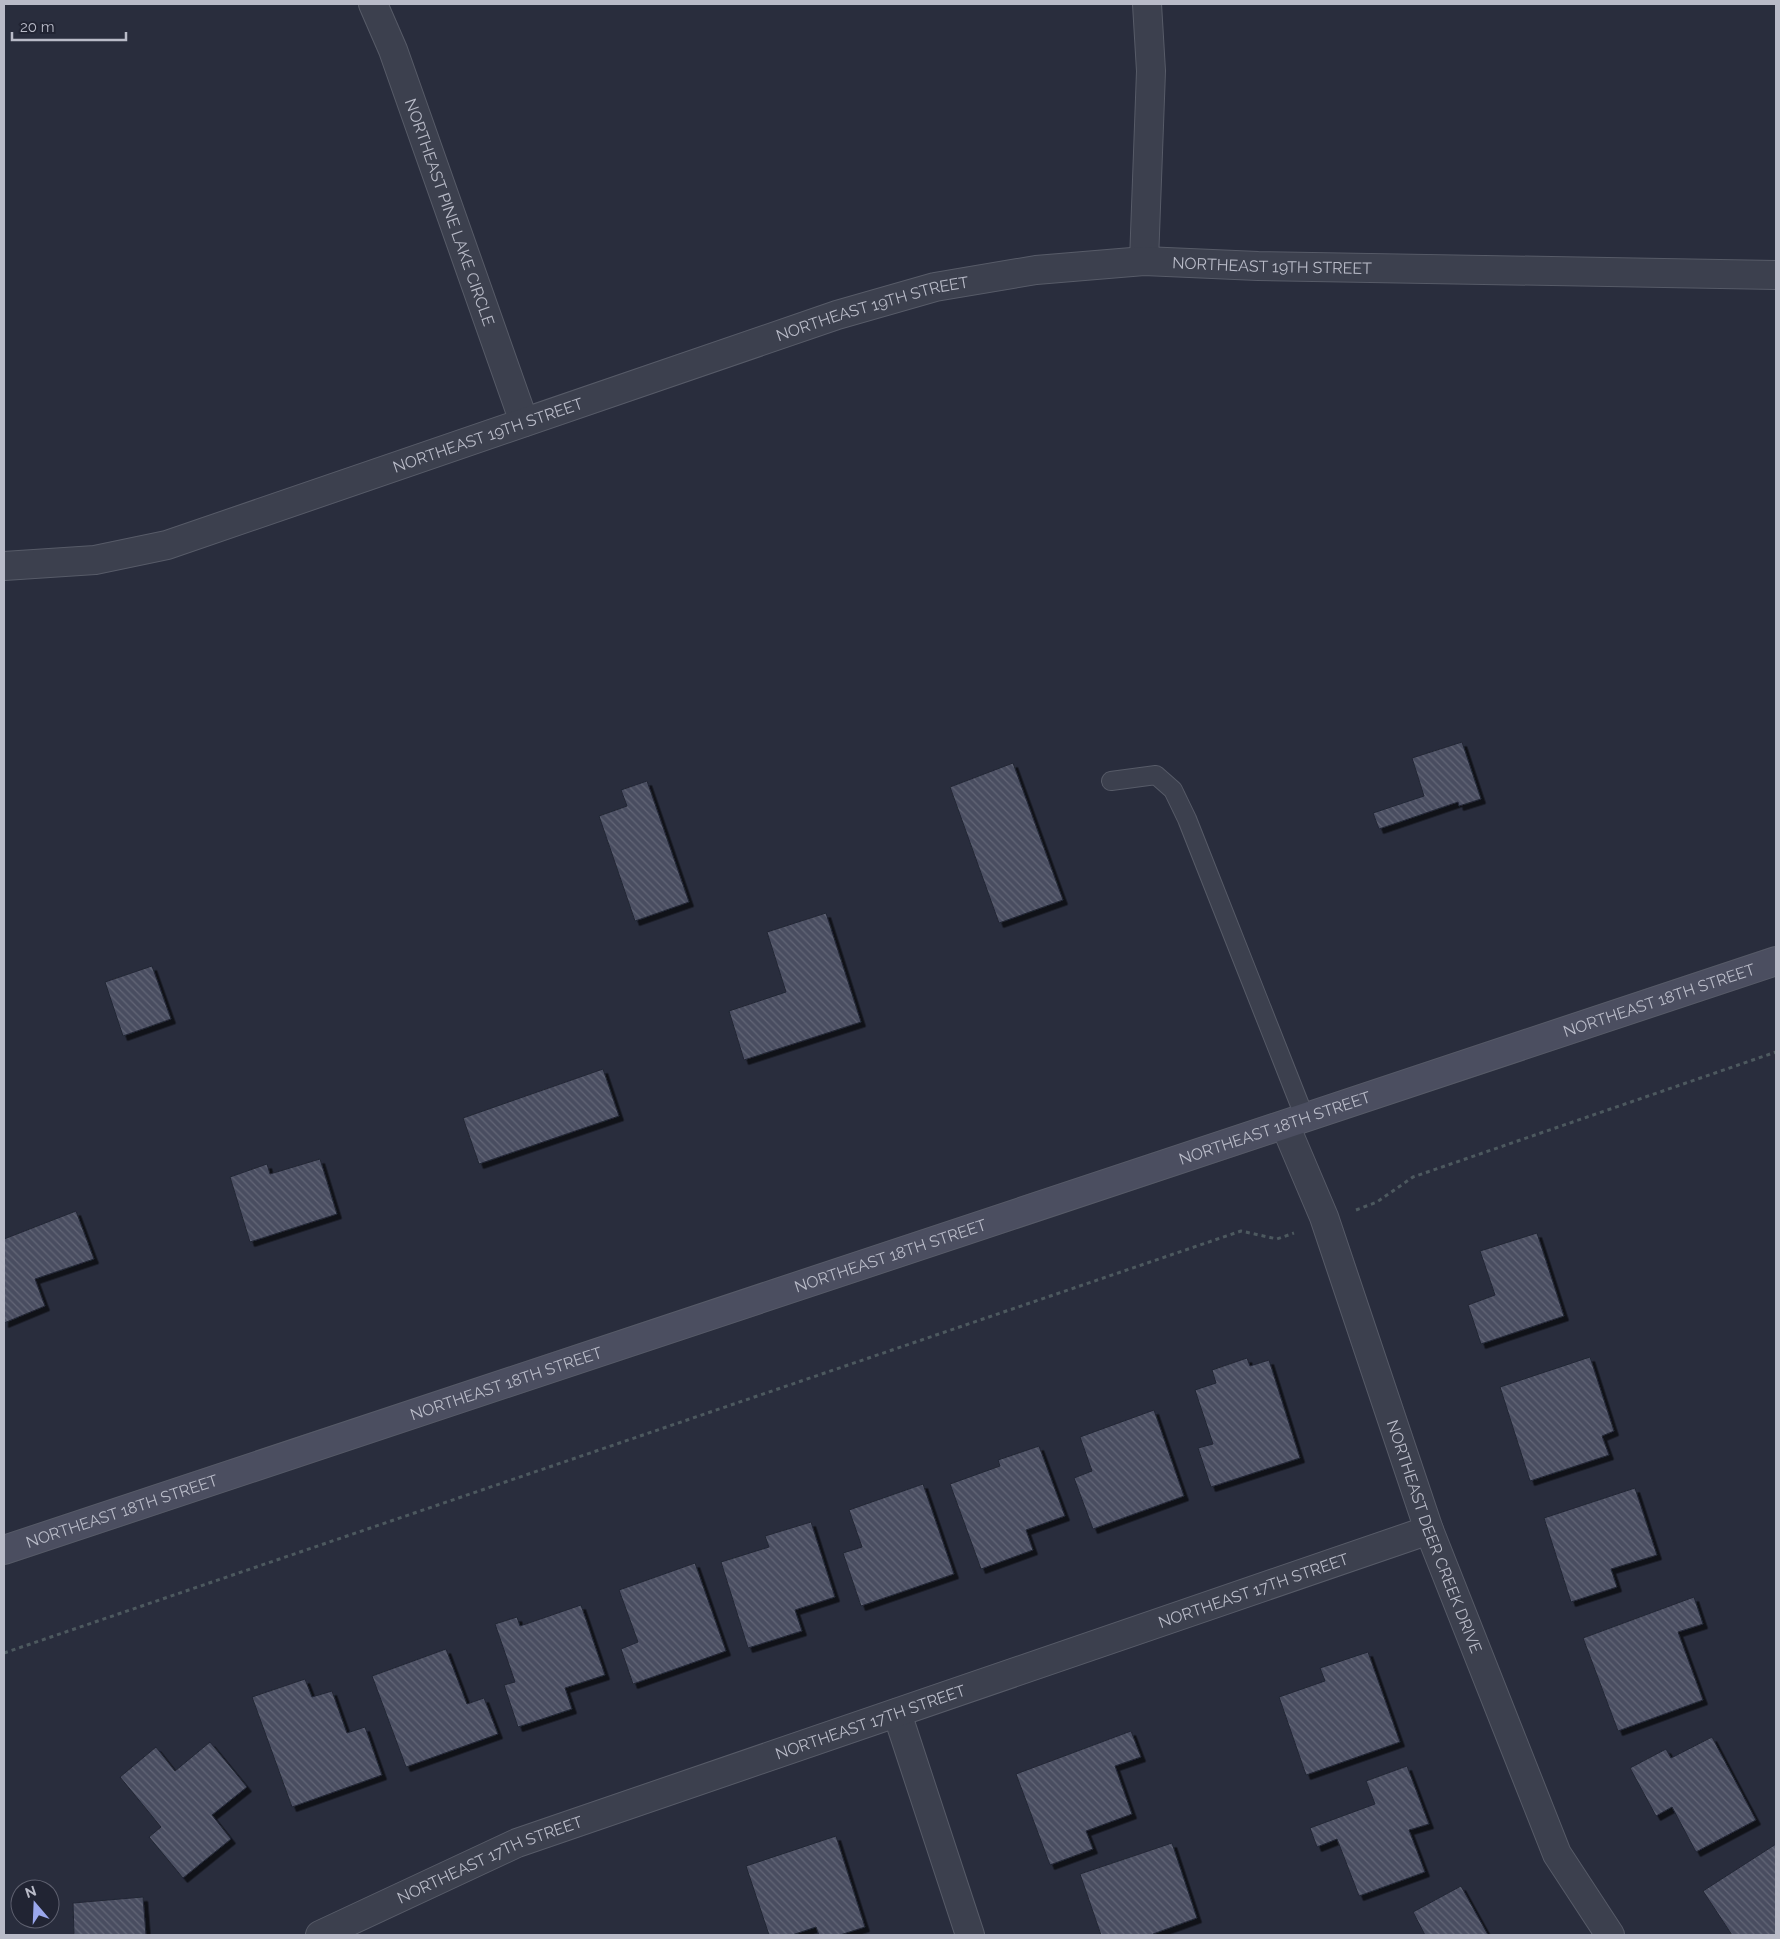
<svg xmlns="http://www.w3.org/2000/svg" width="1780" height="1939" font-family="Raleway,sans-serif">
	<defs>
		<pattern id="building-back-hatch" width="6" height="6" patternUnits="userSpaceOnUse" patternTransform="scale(1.25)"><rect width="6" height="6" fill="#4a4e61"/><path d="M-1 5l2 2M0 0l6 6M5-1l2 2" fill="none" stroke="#626676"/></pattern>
		<filter id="shadow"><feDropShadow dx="4.5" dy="4.5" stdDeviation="0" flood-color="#0009"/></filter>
	</defs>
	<rect width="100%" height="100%" fill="#292d3d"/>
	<path fill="url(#building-back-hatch)" stroke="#232735" filter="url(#shadow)" d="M1462 742 1481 799 1459 806 1458 802 1379 829 1373 813 1424 796 1412 758Z
		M1013 763 1063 900 999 923 950 787Z
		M647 781 689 902 635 921 599 816 627 806 621 790Z
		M826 913 861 1022 744 1060 729 1011 786 992 767 932Z
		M152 966 171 1019 123 1036 105 982Z
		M603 1069 619 1116 479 1164 463 1118Z
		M320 1159 337 1214 250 1242 230 1177 267 1164 270 1174Z
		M76 1211 94 1259 35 1279 45 1306 4 1323V1239Z
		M1537 1233 1564 1316 1481 1344 1468 1305 1495 1295 1480 1251Z
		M1590 1357 1614 1431 1602 1436 1609 1455 1530 1481 1500 1387Z
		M1247 1358 1250 1366 1269 1360 1300 1458 1211 1487 1198 1448 1213 1444 1195 1390 1216 1383 1212 1370Z
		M1154 1410 1184 1496 1093 1529 1074 1478 1092 1471 1080 1437Z
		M1039 1446 1065 1516 1026 1530 1033 1550 981 1569 950 1484 1000 1466 998 1460Z
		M923 1484 954 1574 861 1606 843 1553 862 1547 849 1510Z
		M1635 1488 1657 1555 1611 1569 1617 1587 1571 1602 1544 1518Z
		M811 1522 835 1597 795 1610 802 1631 748 1648 721 1562 769 1547 765 1536Z
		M695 1563 726 1651 633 1684 621 1649 638 1642 619 1590Z
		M1694 1597 1703 1624 1678 1632 1703 1700 1618 1731 1583 1638Z
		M581 1605 605 1675 565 1688 572 1709 518 1727 504 1685 515 1682 495 1624 517 1617 520 1626Z
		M446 1649 467 1704 484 1698 498 1734 406 1767 372 1676Z
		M1368 1652 1400 1742 1306 1775 1279 1697 1325 1681 1320 1668Z
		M305 1679 312 1697 332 1691 347 1733 365 1727 382 1775 292 1807 252 1697Z
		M1131 1731 1141 1757 1115 1766 1132 1814 1086 1831 1093 1849 1050 1865 1016 1774Z
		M1712 1737 1756 1820 1696 1852 1672 1807 1656 1816 1630 1768 1666 1749 1671 1758Z
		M210 1742 247 1787 212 1815 231 1839 183 1878 149 1837 161 1827 120 1777 156 1747 175 1771Z
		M1407 1766 1429 1824 1409 1830 1425 1872 1359 1896 1337 1839 1317 1847 1310 1828 1375 1804 1366 1781Z
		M836 1836 865 1927 840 1935H819L816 1927 792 1935H769L746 1866Z
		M1172 1843 1197 1918 1153 1934V1935H1101L1080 1874Z
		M1776 1844V1935H1732L1703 1891Z
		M1461 1886 1488 1935H1425L1413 1912Z
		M143 1897 146 1935H74L73 1903Z"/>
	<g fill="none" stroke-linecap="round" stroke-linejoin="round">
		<defs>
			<path id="lane" d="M1111 781 1156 775 1173 790 1187 819 1305 1118"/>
			<g id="street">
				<path id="s1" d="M373 4 393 50 524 422"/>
				<path d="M1144 261 1151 71 1147 4"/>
				<path id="s2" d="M4 566 95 560 167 545 837 315 935 287 1036 270 1144 261 1258 266 1776 275"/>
				<path id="s3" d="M1285 1125 1324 1217 1429 1530 1557 1854 1610 1935"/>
				<path d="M897 1713 970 1935"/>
				<path id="s4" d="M320 1935 517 1843 1429 1530"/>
			</g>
			<g id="secondary">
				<path id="s5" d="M4 1550 1776 961"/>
			</g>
		</defs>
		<use href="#lane" stroke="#575b68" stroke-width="20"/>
		<use href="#street" stroke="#575b68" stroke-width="30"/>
		<use href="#secondary" stroke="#575b68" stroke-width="30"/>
		<path stroke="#4d595f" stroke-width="3" stroke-dasharray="4 4" stroke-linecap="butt" d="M1356 1210 1377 1202 1413 1177 1776 1052
			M4 1653 1241 1231 1277 1239 1294 1233"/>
		<use href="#lane" stroke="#3c404e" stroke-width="18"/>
		<use href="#street" stroke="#3c404e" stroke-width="28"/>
		<use href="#secondary" stroke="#4b4e60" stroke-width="28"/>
	</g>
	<g text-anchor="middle" stroke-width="4" stroke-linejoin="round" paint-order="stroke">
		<g font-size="16" fill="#b9bbc8" stroke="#212433">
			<text dy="6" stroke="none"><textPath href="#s1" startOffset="222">NORTHEAST PINE LAKE CIRCLE</textPath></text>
			<text dy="6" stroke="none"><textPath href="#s2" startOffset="1314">NORTHEAST 19TH STREET</textPath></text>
			<text dy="6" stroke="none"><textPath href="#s2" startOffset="909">NORTHEAST 19TH STREET</textPath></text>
			<text dy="6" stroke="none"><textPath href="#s2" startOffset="504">NORTHEAST 19TH STREET</textPath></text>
			<text dy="6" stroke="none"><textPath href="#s5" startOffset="1744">NORTHEAST 18TH STREET</textPath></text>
			<text dy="6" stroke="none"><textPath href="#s5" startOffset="1339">NORTHEAST 18TH STREET</textPath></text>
			<text dy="6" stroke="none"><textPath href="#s5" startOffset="934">NORTHEAST 18TH STREET</textPath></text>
			<text dy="6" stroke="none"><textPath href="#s5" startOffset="529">NORTHEAST 18TH STREET</textPath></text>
			<text dy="6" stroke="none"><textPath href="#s5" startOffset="124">NORTHEAST 18TH STREET</textPath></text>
			<text dy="6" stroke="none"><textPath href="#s3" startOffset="438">NORTHEAST DEER CREEK DRIVE</textPath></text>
			<text dy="6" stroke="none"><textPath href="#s4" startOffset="996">NORTHEAST 17TH STREET</textPath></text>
			<text dy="6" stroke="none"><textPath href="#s4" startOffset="591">NORTHEAST 17TH STREET</textPath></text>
			<text dy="6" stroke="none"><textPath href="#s4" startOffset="186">NORTHEAST 17TH STREET</textPath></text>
		</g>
	</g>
	<rect width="1780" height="1939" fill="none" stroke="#b9bbc8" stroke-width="10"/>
	<g transform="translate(35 1904) rotate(341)"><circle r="24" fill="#212433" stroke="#5e606f"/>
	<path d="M0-4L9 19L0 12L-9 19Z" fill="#9aa7ec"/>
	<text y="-8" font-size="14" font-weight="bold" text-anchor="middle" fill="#b9bbc8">N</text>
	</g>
	<path d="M12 32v8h114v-8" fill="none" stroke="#b9bbc8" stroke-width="2.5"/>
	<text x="20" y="32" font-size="15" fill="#b9bbc8" stroke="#212433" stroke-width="4" paint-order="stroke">20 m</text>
</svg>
